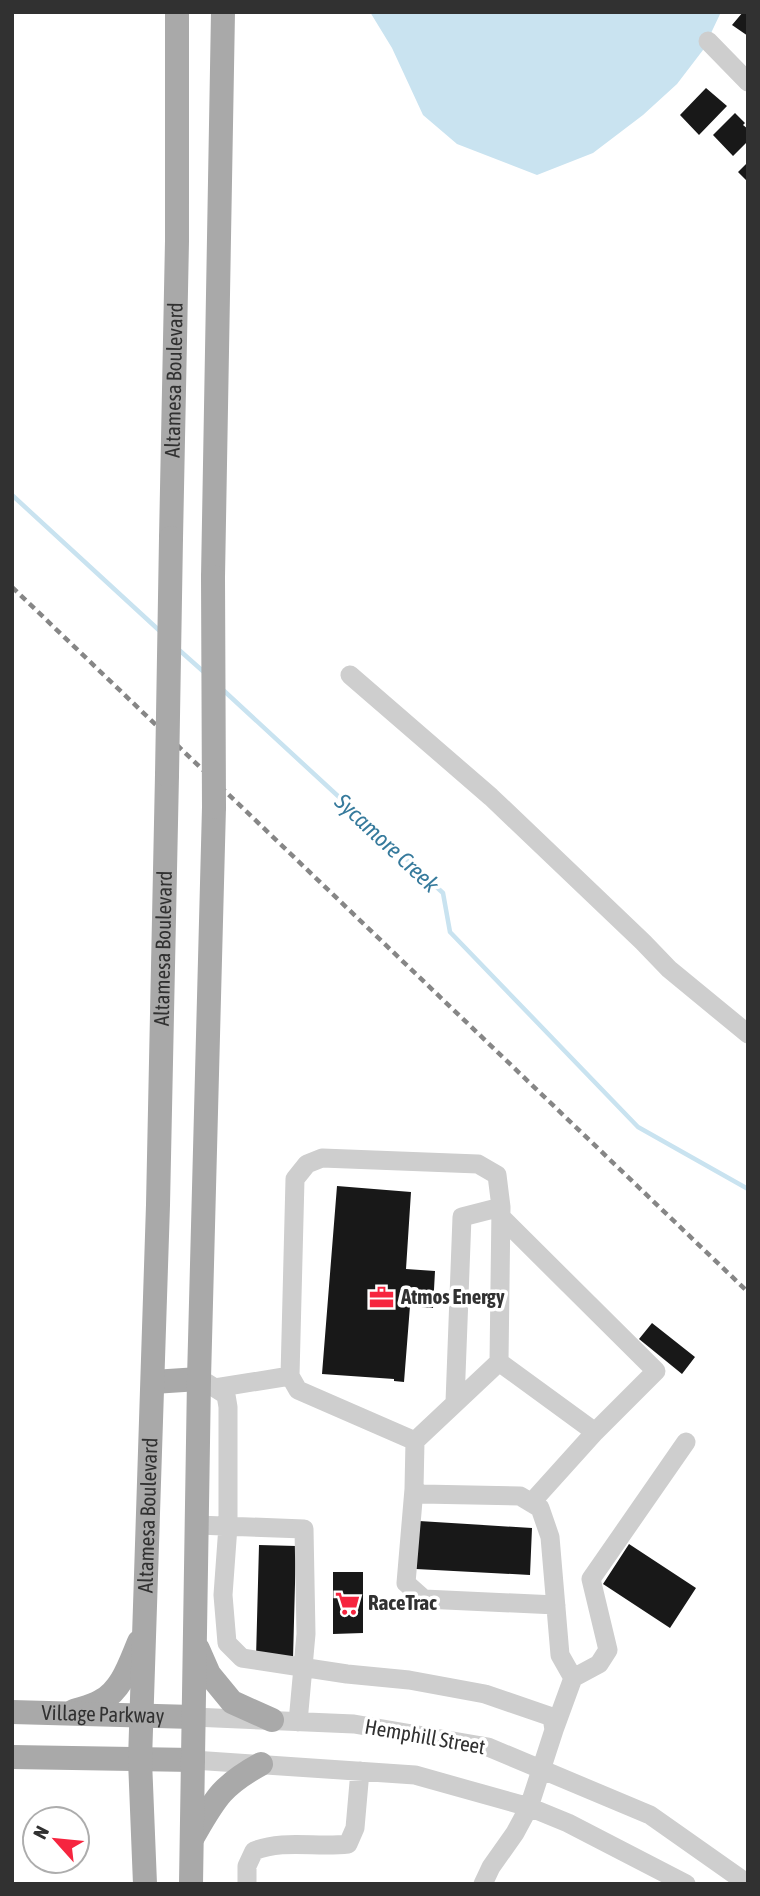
<svg xmlns="http://www.w3.org/2000/svg" width="760" height="1896" font-family="'Asap Condensed',sans-serif">
	<rect width="100%" height="100%" fill="#fff"/>
	<path fill="#c9e3f0" d="M370 12H721L703 50 677 84 643 115 593 153 537 175 457 144 423 115 392 48Z"/>
	<g fill="none" stroke-linecap="round" stroke-linejoin="round">
		<path stroke="#c9e3f0" stroke-width="4.5" d="M12 495 162 633
			M178 649 205 673
			M222 689 443 893 450 932 638 1127 748 1189"/>
	</g>
	<path fill="#181818" d="M743 12H748V36L732 25Z
		M706 88 727 106 699 135 680 115Z
		M735 113 745 123 743 125 748 129V141L733 156 713 135Z
		M748 162V182L738 172Z
		M337 1186 411 1192 406 1269 435 1271 433 1308 410 1306 404 1382 394 1381V1379L322 1374Z
		M652 1323 695 1357 682 1374 639 1339Z
		M419 1521 532 1528 530 1575 416 1569Z
		M629 1544 696 1588 670 1628 603 1584Z
		M259 1545 296 1546 293 1659 256 1658Z
		M333 1572H363V1633L333 1634Z"/>
	<g fill="none" stroke-linecap="round" stroke-linejoin="round">
		<path stroke="#cecece" stroke-width="19" d="M708 41 748 82
			M350 675 491 797 643 942 669 969 748 1034
			M501 1217 656 1371 595 1432
			M499 1362 595 1432 531 1503
			M207 1383 226 1395 228 1407V1526L223 1595 227 1643 242 1658 347 1674 409 1680 485 1694 552 1717 554 1730 529 1807 515 1833 491 1867 483 1884
			M215 1388 290 1376 295 1179 307 1164 322 1158 478 1164 497 1175 501 1207 499 1362 415 1441 298 1390 290 1376
			M455 1402 462 1217 501 1207
			M415 1441 414 1489 421 1494 520 1496 540 1508 550 1537 560 1655 573 1678 554 1730
			M414 1489 406 1583 424 1599 556 1605
			M197 1525 304 1529 306 1634 298 1722
			M573 1678 599 1664 608 1650 591 1579 686 1442
			M193 1717 354 1724 488 1747 650 1815 748 1884
			M193 1760 415 1775 529 1807 568 1823 686 1884
			M247 1884V1866L254 1851C283 1839 317 1848 348 1844L355 1828 360 1771"/>
		<g stroke="#a9a9a9" stroke-width="24">
			<path id="s1" d="M171 538 177 241V12"/>
			<path d="M213 577 223 12"/>
			<path d="M153 1382 199 1379"/>
			<path d="M198 1649 209 1674 232 1702 272 1720"/>
			<path d="M74 1711C83 1708 93 1706 101 1701 122 1690 130 1663 139 1642"/>
			<path id="s2" d="M12 1712 193 1717"/>
			<path d="M12 1757 193 1760"/>
			<path d="M193 1837C215 1799 221 1786 261 1764"/>
			<path id="s3" d="M145 1884 140 1760 158 1205 167 775"/>
			<path d="M191 1884 199 1379 214 807"/>
		</g>
		<path stroke="#868686" stroke-width="4.5" stroke-dasharray="7 5" stroke-linecap="butt" d="M12 587 748 1292"/>
		<path stroke="#a9a9a9" stroke-width="24" d="M213 577 214 807
			M167 775 171 538"/>
	</g>
	<defs>
		<symbol id="office-bare" viewBox="-9 -9 18 18"><path d="M-6-3h4V-5.5h4V-3h4V5H-6ZM-1-4.5V-3h2v-1.5ZM-6 0V1H6V0Z" fill="#f6253f" stroke="#fff" stroke-width="2.5" paint-order="stroke"/></symbol>
		<symbol id="supermarket-bare" viewBox="-9 -9 18 18"><path d="M-6-5.5h2.5l.6 2H6L4.5 2H-2.5L-4.4-4H-6ZM-1.5 3.2a1.3 1.3 0 1 0 .1 0ZM3 3.2a1.3 1.3 0 1 0 .1 0Z" fill="#f6253f" stroke="#fff" stroke-width="2.5" paint-order="stroke"/></symbol>
	</defs>
	<g fill-rule="evenodd">
		<use href="#office-bare" x="364" y="1280" width="35" height="35"/>
		<use href="#supermarket-bare" x="330" y="1586" width="35" height="35"/>
	</g>
	<g text-anchor="middle" stroke-width="7" stroke-linejoin="round" paint-order="stroke">
		<g font-size="21" fill="#313131" stroke="#fff">
			<text dy="7" stroke="none"><textPath href="#s1" startOffset="158">Altamesa Boulevard</textPath></text>
			<text dy="7" stroke="none"><textPath href="#s3" startOffset="936">Altamesa Boulevard</textPath></text>
			<text dy="7" stroke="none"><textPath href="#s3" startOffset="369">Altamesa Boulevard</textPath></text>
			<text dy="7" stroke="none"><textPath href="#s2" startOffset="91">Village Parkway</textPath></text>
			<text transform="translate(425 1737) rotate(10)" y="7">Hemphill Street</text>
		</g>
		<g font-size="21" font-weight="bold" fill="#313131" stroke="#fff" text-anchor="start">
			<text x="401" y="1304">Atmos Energy</text>
			<text x="368" y="1610">RaceTrac</text>
		</g>
		<g font-size="23" font-style="italic" fill="#367a9c" stroke="#fff">
			<text transform="translate(387 843) rotate(43)" y="8">Sycamore Creek</text>
		</g>
	</g>
	<rect width="760" height="1896" fill="none" stroke="#313131" stroke-width="28"/>
	<g transform="translate(56 1840) rotate(297)"><circle r="33" fill="#ffffff" stroke="#adadad" stroke-width="2"/>
	<path d="M0-5L12 26L0 18L-12 26Z" fill="#f6253f"/>
	<text y="-10" font-size="19" font-weight="bold" text-anchor="middle" fill="#313131">N</text>
	</g>
</svg>
